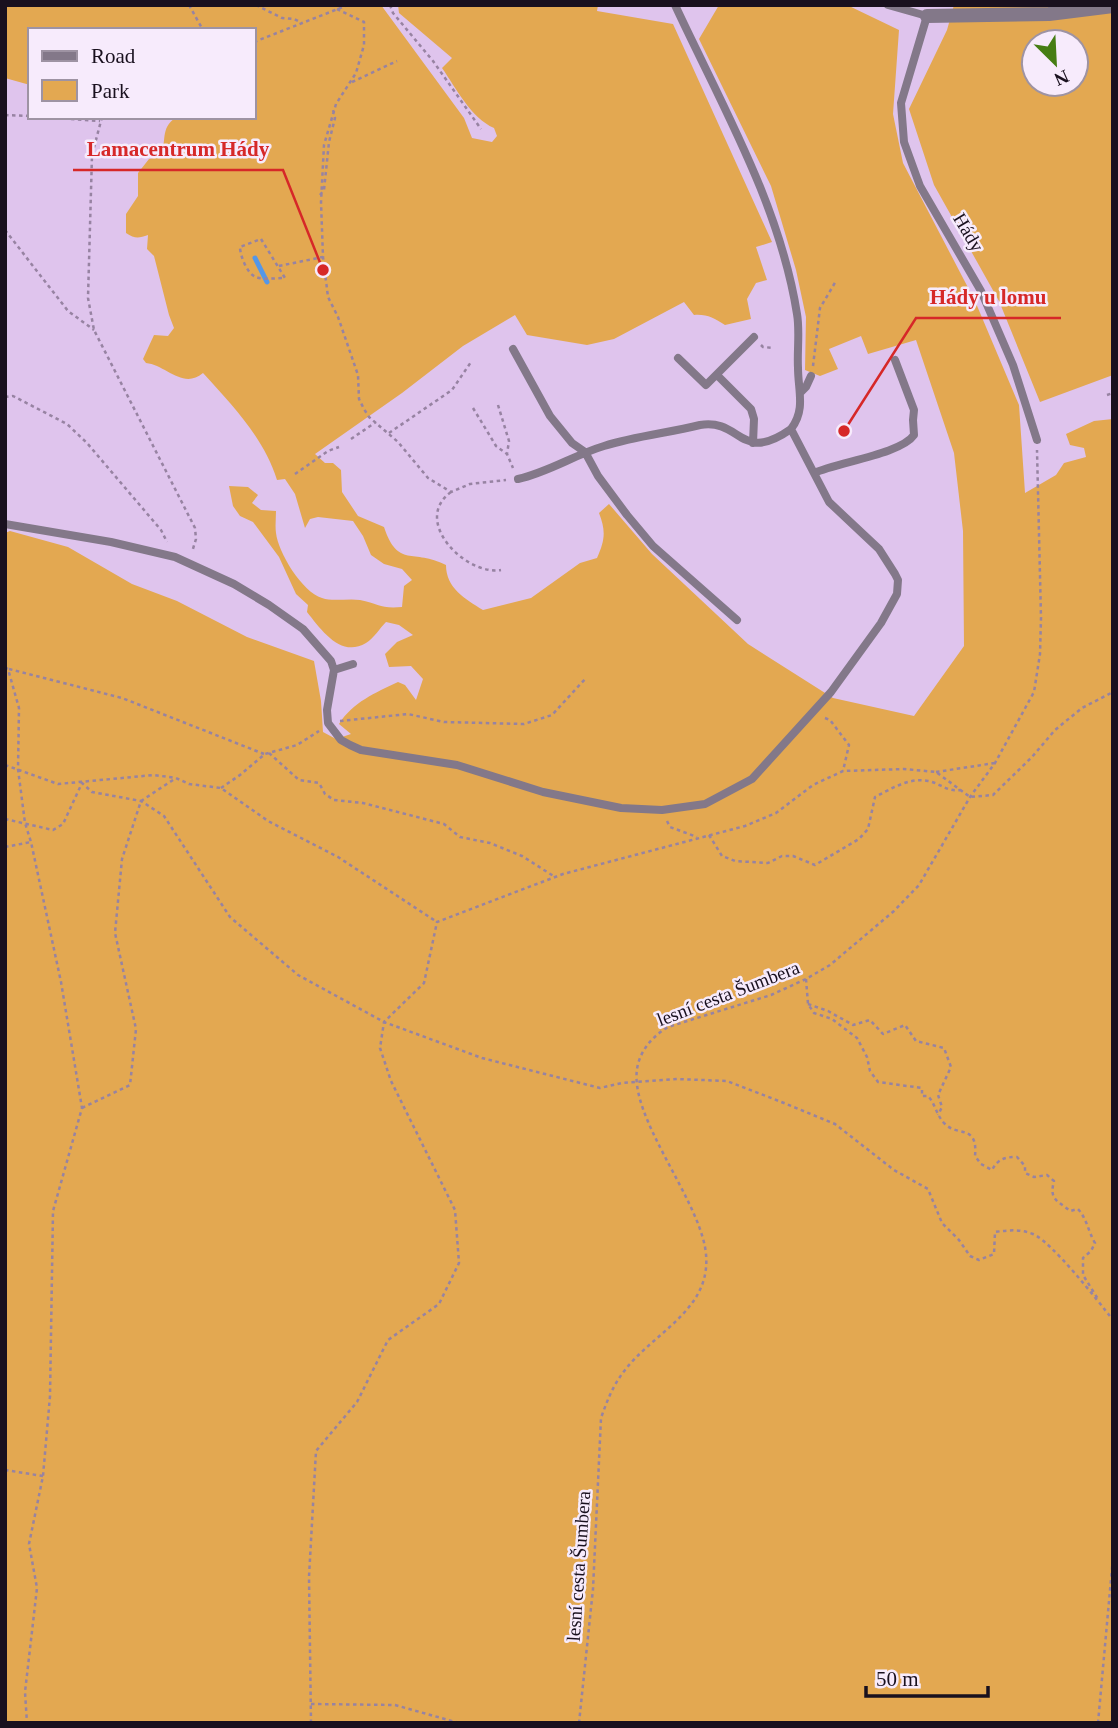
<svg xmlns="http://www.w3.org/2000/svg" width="1118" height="1728" font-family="Georgia,serif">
	<rect width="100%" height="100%" fill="#dfc4ed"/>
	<path fill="#e3a851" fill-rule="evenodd" d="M5 5H381L464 118 472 138 492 142 497 136 494 128C471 118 456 88 442 68L452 58 399 13 398 5H598L597 11 673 24 772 242 756 247 767 280 756 283 747 299 751 319 725 325C714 318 707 314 694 315L684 302 614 339 587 345 527 335 515 315 463 346 402 393 315 454 325 463H333L341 470 342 492 358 516 384 527C398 569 413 548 446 565 446 588 465 599 483 610L531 598 580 563 597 558C605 540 606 531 599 513L609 504 652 554 748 644 833 698 914 716 964 646 963 531 954 453 916 340 868 354 861 336 829 349 838 369 820 376 805 370 806 317 796 270 771 186 699 39 719 5H847L899 30 893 114 903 163 975 301 1019 405 1025 493 1056 475 1064 463 1086 457 1084 448 1070 445 1066 434 1094 421 1113 419V1723H5V533L10 531 68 547 132 584 177 601 247 637 314 661 321 701 323 732 336 739 351 734 339 724C353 702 375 693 398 682L405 685 416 700 423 679 411 666 389 667 385 654 397 642 413 635 399 625 386 622C380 628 374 638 366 643 341 658 322 631 307 612L308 605 296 594 279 557 253 522 240 516 233 506 229 486 248 487 258 495 252 503 261 510 276 511C276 518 275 526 276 533 278 552 302 592 322 598 333 602 348 598 360 600 379 604 381 609 402 607L404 586 412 580 402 569 384 564 371 555 363 536 353 521 318 517 310 519 305 528 295 494 285 479 277 480C264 438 232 405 203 373 183 390 166 365 146 363L143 359 154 335 168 336 174 328 169 315 154 256 147 249 148 235C139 238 135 239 126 233V214L138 196V173L149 159 160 157C168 140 159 130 176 117H254V30H30V85L5 78Z
		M954 5H1113V375L1040 402 999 301 934 185 909 109 947 30ZM1034 42H1076V84H1034Z"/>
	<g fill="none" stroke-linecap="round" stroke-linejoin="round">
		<path stroke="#5497e8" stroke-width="5" d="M255 258 267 282"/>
		<path stroke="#9783a2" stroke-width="2.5" stroke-dasharray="3.5 3.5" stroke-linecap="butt" d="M189 5 203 30
			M256 5 282 18 294 19 302 23
			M390 5 393 13 433 61 481 129
			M337 9 364 22V45L356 73 336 104 324 145 321 202 323 257 328 297 338 317 358 375 359 399 364 409 369 417 398 442 428 478 451 492 470 484 506 480
			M254 42 348 5
			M352 82 397 61
			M5 115 30 116
			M43 117 100 121
			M102 117 92 155 88 298 94 330 195 528 196 539 192 552
			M320 195 324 190 329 142 335 118 333 110
			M5 230 68 311 94 330
			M261 239 285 278C277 278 263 280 256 277 247 274 240 255 240 247Z
			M279 266 323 257
			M761 345 763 347 774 348
			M813 366 820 308 836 281
			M1107 395 1113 393
			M5 397 13 396 67 424 87 443 161 530 167 542
			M498 405 509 441 507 454 513 468
			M473 408 496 446 507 454
			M389 433 452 390 471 362
			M351 439 376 422
			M295 474 328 451 339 447
			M451 492C411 521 466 576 501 570
			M5 667 8 669 19 708 18 769 25 823 31 842 61 982 82 1108 53 1211 50 1396 43 1476 29 1544 37 1588 25 1692 27 1723
			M9 669 122 698 264 754
			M825 718 830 720 849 745 843 771
			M340 721 408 714 444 722 524 724 552 715 586 678
			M269 753 299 780 319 783 325 794 334 800 363 803 444 824 460 837 490 843 522 856 555 877
			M5 765 58 784 154 775 176 778 189 784 221 788 268 821 338 857 437 922
			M936 772 995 763
			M221 788 240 775 265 754 297 745 319 731
			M5 819 53 830 63 824 82 783 92 792 141 801 164 816 230 917 298 975 384 1022 482 1058 600 1088 622 1083 677 1079 727 1081 784 1103 835 1124 894 1170 928 1189 942 1223 959 1240 970 1256 979 1260 994 1254 995 1232C1009 1230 1020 1229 1033 1234 1052 1242 1098 1301 1113 1320
			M667 821 670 827 697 837
			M709 835 722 856 735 861 768 863 782 856H793L815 865 859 839 868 829 875 797C891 789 909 777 928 781 940 783 947 792 960 790
			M5 847 31 842
			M806 979 808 1004 814 1013 832 1019 857 1038 867 1057 870 1071 878 1082 922 1088V1096H928C936 1105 936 1115 945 1124 958 1137 978 1124 975 1156L981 1164 992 1170C998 1159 1004 1157 1017 1157L1025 1166V1173L1034 1177 1047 1175 1054 1181C1049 1200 1057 1200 1070 1211L1078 1209C1087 1219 1088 1231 1095 1243L1091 1251 1083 1258V1275L1098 1299
			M808 1004 828 1011 853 1025 870 1020 883 1034 905 1025 916 1041 944 1048 951 1067 938 1095 942 1107 938 1115
			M82 1108 130 1085 136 1029 115 933 122 859 141 801 176 778
			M5 1470 43 1476
			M311 1704 395 1705 459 1723
			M311 1723 309 1577 316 1451 357 1402 388 1340 439 1304 459 1263 455 1210 391 1081 380 1048 384 1022 424 983 437 922 563 874 745 826 776 813 813 785 843 771 904 769 936 772 970 797 993 795 1032 757 1055 730 1082 708 1113 692
			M579 1723 593 1589 601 1418C607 1401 613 1385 625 1370 656 1330 716 1308 705 1247 695 1194 630 1117 637 1069 640 1050 653 1036 668 1027L771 995 806 979 830 965 894 911 919 885 970 797 995 763 1034 692 1040 654 1041 618 1037 450
			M1098 1723 1113 1557"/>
		<path stroke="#837889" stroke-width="8" d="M888 5 927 16 901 103 904 142 920 186 981 291 1013 365 1037 440
			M513 349 550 416 572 443 585 452 598 476 627 515 653 546 737 620
			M678 358 706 385 754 337
			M717 375 751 409 754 419 753 443
			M800 393 806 387 811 376
			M814 473C838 462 901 454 914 435L913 420 914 410 895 360
			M518 479C549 472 574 455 604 446 636 436 668 433 700 425 742 418 740 465 791 429
			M5 524 111 542 175 557 234 584 269 605 303 629 331 661 334 670 327 710 328 723 341 740 350 745 361 750 457 765 543 792 621 808 662 810 705 804 752 779 831 692 881 623 897 594 898 580 895 574 879 549 829 502 791 429C806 410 798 390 798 368 797 350 800 331 797 314 780 205 721 104 675 5
			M334 670 353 664"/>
		<path stroke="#837889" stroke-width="14" d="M927 16 1049 14 1113 6"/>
	</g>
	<g text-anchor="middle" stroke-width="5" stroke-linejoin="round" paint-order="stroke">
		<g font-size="19" fill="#19101e" stroke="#f7ebfc">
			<text transform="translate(969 232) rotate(59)" y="7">Hády</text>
			<text transform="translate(728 993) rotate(-21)" y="7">lesní cesta Šumbera</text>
			<text transform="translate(578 1566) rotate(-86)" y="7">lesní cesta Šumbera</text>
		</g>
	</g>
	<path fill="none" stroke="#d62828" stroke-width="2.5" d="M323 270L283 170H73M844 431L916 318H1061"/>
	<g fill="#d62828" stroke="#f7ebfc" stroke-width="2.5">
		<circle cx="323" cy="270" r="7"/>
		<circle cx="844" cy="431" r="7"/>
	</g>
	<g font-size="21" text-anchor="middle" font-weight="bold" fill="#d62828" stroke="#f7ebfc" stroke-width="5" stroke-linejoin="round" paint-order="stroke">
		<text x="178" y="156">Lamacentrum Hády</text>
		<text x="988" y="304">Hády u lomu</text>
	</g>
	<rect width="1118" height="1728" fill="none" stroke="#19101e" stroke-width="14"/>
	<rect x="28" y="28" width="228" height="91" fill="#f7ebfc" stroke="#9e93a3" stroke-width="2"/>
	<rect x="42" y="51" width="35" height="10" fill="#837889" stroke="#9e93a3" stroke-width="2"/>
	<text x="91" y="63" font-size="21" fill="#19101e">Road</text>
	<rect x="42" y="80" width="35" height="21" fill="#e3a851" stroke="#9e93a3" stroke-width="2"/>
	<text x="91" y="98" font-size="21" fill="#19101e">Park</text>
	<g transform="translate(1055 63) rotate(156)"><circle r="33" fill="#f7ebfc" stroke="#9e93a3" stroke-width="2"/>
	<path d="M0-5L12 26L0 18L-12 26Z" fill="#467d14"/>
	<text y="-10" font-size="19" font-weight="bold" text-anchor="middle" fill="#19101e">N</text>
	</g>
	<path d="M866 1686v10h122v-10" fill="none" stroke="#19101e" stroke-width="3.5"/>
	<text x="876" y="1686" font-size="21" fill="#19101e" stroke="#f7ebfc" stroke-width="5" paint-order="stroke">50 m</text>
</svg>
